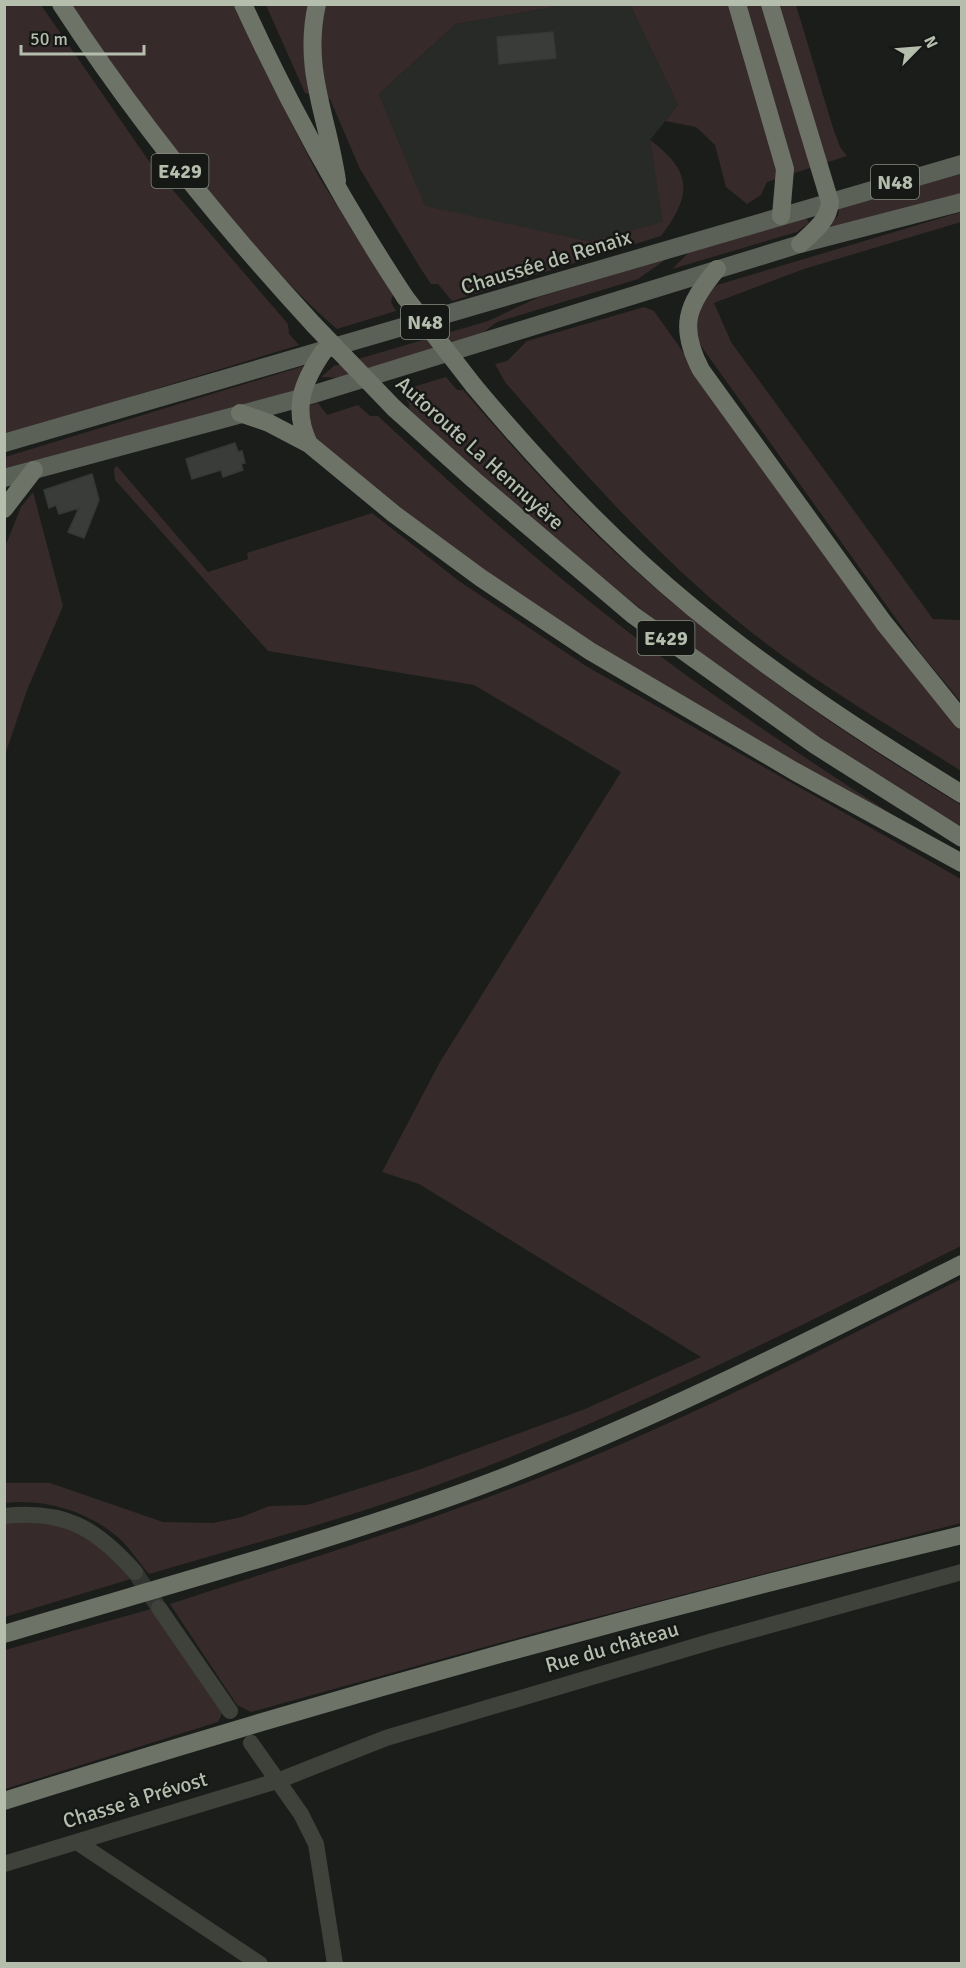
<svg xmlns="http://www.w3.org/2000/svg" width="966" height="1968" font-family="Signika,sans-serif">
	<rect width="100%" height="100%" fill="#1b1d1b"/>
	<path fill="#272a27" d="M566 5H630L678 105 650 140 664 222 589 241 425 207 379 94 456 24Z"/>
	<path fill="#362a2b" d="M5 5H41L153 167 288 324 289 334 299 345 5 435Z
		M71 5H235L258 57 319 177 393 294 391 302 396 311 337 329C286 285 244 234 201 181 155 125 108 67 71 5Z
		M266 5H566L456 24 379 94 425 206 589 241 663 222 650 140C693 172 692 195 661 236L452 301 438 284H431L421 269 360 169 330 99 305 93Z
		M630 5H796L833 128 840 147 847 156 767 182 761 195 747 204 726 187 715 145 696 127 665 121 678 105Z
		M961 174V194L812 237 838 216 839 208Z
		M961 212V222L804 269 714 303 731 342 933 619 961 620V702L922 655 696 339C695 311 695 303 717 285Z
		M806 218 809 223 797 232 672 269 689 252Z
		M668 258 638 279 497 322 480 335 344 378 321 377 334 366 488 321 539 297Z
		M644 307 654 311 886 638 961 728V771C889 725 813 682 746 628 656 556 580 469 505 382L495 364 507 361 527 341Z
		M307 365 297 390 5 474V457Z
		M446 377 457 390H463C513 447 563 505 619 556 723 651 841 733 961 805V828C835 749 709 666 593 571 530 519 469 465 409 409V404L400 391Z
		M318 403 327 415 358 405 370 416H378C451 484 525 551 604 613 695 685 792 750 890 813L889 815 661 686 461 558 314 439 308 420V406Z
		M117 466 208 572 248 559 247 553 372 513 459 581 586 666 961 879V1246C780 1336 596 1430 404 1497 320 1526 234 1549 149 1574 140 1564 132 1551 122 1541 91 1512 46 1498 5 1503V1483H50L163 1522 213 1523 242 1517 269 1506 307 1505 418 1470 585 1409 701 1357 419 1184 382 1172 440 1062 621 772 474 685 268 651 115 480 114 468Z
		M33 492 63 606 27 690 5 755V547L21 507Z
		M961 1279V1523L550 1629 251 1712 237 1705 170 1604C299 1562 430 1522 556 1471 695 1416 828 1346 961 1279Z
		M5 1517 70 1527 104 1548 131 1579 5 1617Z
		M151 1609 223 1712 218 1722 5 1789V1650Z"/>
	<path fill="#393c38" stroke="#353935" stroke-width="1.5" d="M553 32 556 58 499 64 497 37Z
		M235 443 238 452 242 451 245 463 241 464 243 470 223 477 221 470 192 479 186 459Z
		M92 474 99 500 84 538 68 532 79 508 59 514 56 505 49 508 44 490Z"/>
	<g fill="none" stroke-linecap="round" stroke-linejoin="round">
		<path stroke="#323531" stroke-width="16" stroke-dasharray="16 8" stroke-linecap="butt" d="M135 1572 159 1608"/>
		<path stroke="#3e423b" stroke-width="16" d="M4 1516C65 1509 97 1529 135 1572
			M159 1608 230 1711
			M251 1743 301 1814 316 1844 335 1964
			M77 1842 260 1964
			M4 1864 280 1780 386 1738 713 1641 962 1572"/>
		<path stroke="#5c6157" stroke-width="18" d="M4 443 962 164
			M4 478 301 398 800 244 962 202"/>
		<path stroke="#6d7467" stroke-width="18" d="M61 4C136 119 221 224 314 325
			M243 4C290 107 343 203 405 297
			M317 4C302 70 328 117 337 181
			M737 4 785 169 781 216
			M770 4 830 202C829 220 813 232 800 244
			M717 269C687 305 678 326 701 370L884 623 962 720
			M474 386C540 465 613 542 693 608 777 677 869 737 962 794
			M394 408 474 480 633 615 815 745 962 838
			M240 413 269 423 309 444 394 514 481 578 590 651 794 771 962 863
			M309 444C292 409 302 383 323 352
			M4 509 34 470
			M4 1634C158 1588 313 1546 464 1492 636 1429 799 1346 962 1264
			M4 1801C320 1701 640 1612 962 1535"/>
		<path stroke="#6d7467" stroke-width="18" d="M405 297 474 386
			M314 325 394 408"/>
	</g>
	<g text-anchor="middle" stroke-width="5" stroke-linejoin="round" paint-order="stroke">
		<g fill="#161816" stroke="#858c80" stroke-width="1.5">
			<rect x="151.5" y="154" width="57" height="34" rx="4.5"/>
			<rect x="871" y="165" width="48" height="34" rx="4.5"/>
			<rect x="401" y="305" width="48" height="34" rx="4.5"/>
			<rect x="637.5" y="621" width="57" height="34" rx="4.5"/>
		</g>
		<g font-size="20" font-weight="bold" fill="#b5bdad">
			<text x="180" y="178">E429</text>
			<text x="895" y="189">N48</text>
			<text x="425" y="329">N48</text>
			<text x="666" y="645">E429</text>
		</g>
		<g font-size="21" fill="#b5bdad" stroke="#161816">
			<text transform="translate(546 262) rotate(-17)" y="7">Chaussée de Renaix</text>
			<text transform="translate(480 453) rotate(42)" y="7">Autoroute La Hennuyère</text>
			<text transform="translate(612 1647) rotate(-16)" y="7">Rue du château</text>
			<text transform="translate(135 1800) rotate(-17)" y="7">Chasse à Prévost</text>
		</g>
	</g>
	<rect width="966" height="1968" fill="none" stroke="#b5bdad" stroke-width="12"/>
	<g transform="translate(918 48) rotate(65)" stroke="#161816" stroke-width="4.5" paint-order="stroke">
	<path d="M0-4.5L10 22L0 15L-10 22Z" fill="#b5bdad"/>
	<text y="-9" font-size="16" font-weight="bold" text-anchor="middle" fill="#b5bdad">N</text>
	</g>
	<path d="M21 45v9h123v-9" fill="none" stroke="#b5bdad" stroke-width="3"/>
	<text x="30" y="45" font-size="18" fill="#b5bdad" stroke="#161816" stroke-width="4.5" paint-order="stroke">50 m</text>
</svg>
